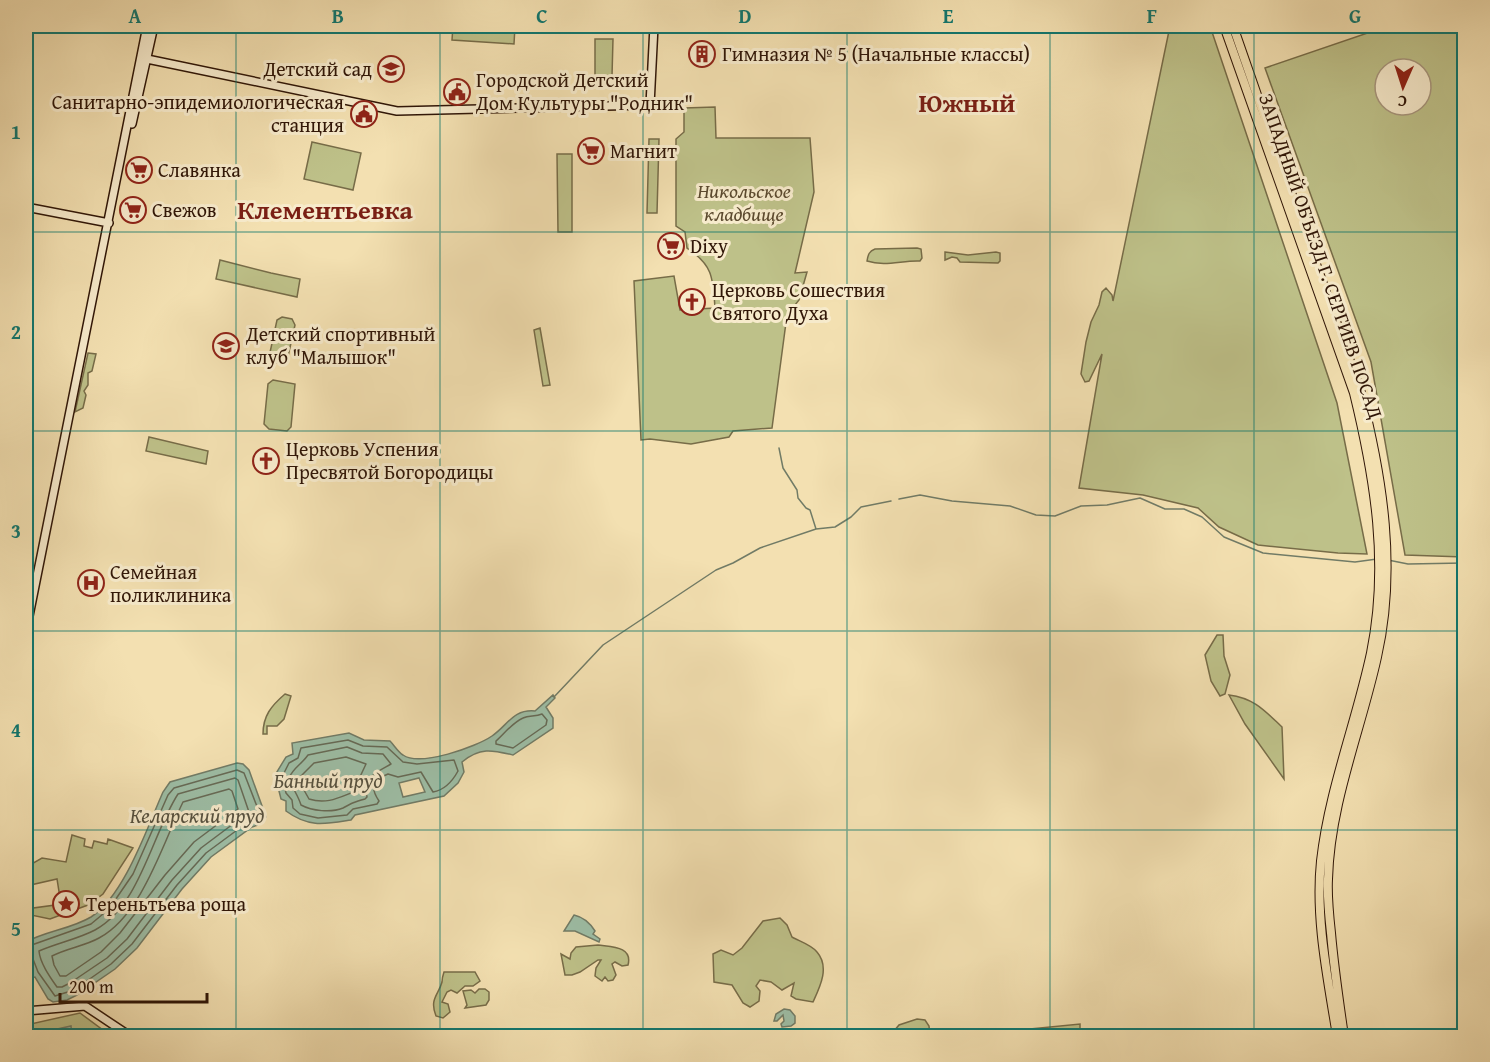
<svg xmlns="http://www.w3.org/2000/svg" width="1490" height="1062" font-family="'Gentium Book Plus',serif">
	<rect width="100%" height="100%" fill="#f3e0b1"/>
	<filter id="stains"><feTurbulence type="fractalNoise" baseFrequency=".00333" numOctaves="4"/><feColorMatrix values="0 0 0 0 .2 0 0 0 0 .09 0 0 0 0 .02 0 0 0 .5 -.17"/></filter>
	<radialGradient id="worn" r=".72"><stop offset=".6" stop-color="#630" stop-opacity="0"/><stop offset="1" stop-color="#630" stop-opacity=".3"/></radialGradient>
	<path fill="#bec189" stroke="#776c48" stroke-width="1.5" fill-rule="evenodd" d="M453 26H515L514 44 452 40Z
		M1170 26H1210L1337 403 1367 554 1338 553 1258 545 1219 527 1198 508 1143 495 1079 488 1102 354 1089 381 1085 382 1081 374 1086 342 1091 322 1099 305 1102 292 1106 288 1112 295 1113 301Z
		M1388 26H1464V557L1405 555 1371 362 1265 68ZM1385 69H1421V105H1385Z
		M595 39H613L612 76H595Z
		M715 107 716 138H810L814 192 795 273 807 272 799 300 787 315 772 428 733 431 729 437 691 444 650 439 641 440 634 281 674 276 680 310 715 308C713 278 713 265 687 248L685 232 676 226V139L684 132V108Z
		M649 139H659L657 213H647Z
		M312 142 361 153 353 190 304 179Z
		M557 154H572V232H558Z
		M917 248 921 249 922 258 920 261C903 260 885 267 867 261 868 255 869 251 875 249Z
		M945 252 968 255 996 252 1000 253V261L998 263 960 262 957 258 952 257 945 260Z
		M220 260 271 273 300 279 297 297 216 279Z
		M282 317 292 319 295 325 287 361 282 364 272 362 269 357 277 320Z
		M540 328 550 385 543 386 534 330Z
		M88 353 96 354 92 371 88 373V385L84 391 86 395 83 408 75 412Z
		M273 380 295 384 291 427 287 431 269 429 264 424 268 384Z
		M149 437 208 451 206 464 146 451Z
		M1217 635H1223L1224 656 1230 675 1225 694 1220 696 1211 681 1205 655Z
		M285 694 291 696 284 719 277 726H267V734H263C263 716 271 706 285 694Z
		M1229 695C1254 698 1265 711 1282 727L1284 779 1245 724Z
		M72 835 85 839 84 846 92 848 94 841 107 844 108 839 133 848 103 894 88 905 50 919 26 914V909L55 905 54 899 60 898 57 879 26 886V864L30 865 42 858 66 862Z
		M780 918 787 925 792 937C799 941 812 945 817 952 830 967 820 987 813 1002L796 999 791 996 794 983 782 990 771 982 760 980 756 986 760 991 759 1001 750 1007 743 1003 732 985 714 982 713 954 721 950 733 955 742 948 763 921Z
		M598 945C611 947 633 946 628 965L622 966 615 962 612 964 616 975 613 980 608 981 605 977 602 981 595 976 596 968 601 960H598L580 972 572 975H565L561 954 570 959 571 953 576 947Z
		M444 972H475L480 981 473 986H465L457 993 451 990 447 992 442 1002 448 1004 450 1012 443 1018 436 1016C429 999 439 994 442 982 442 978 443 975 444 972Z
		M479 989H485L489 992V1000L486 1005 465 1008 467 1005 463 991 471 990 475 993Z
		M80 1013 111 1036H26V1025Z
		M917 1019 925 1020 929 1026 930 1036H895L894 1031 899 1025Z
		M1080 1024V1031L1072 1035 1057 1033 1051 1036 1026 1035V1031L1030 1029Z"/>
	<path fill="#9dbea6" stroke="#717b66" stroke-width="1.5" fill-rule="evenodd" d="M553 695 555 698 546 707 553 718V728L513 755C492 750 480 747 462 762L464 772 458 783 444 796 355 815 351 820C325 824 309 828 286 811V801L281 799 275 775 286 757 293 754 292 743 349 733 364 740 390 741C394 745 398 752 403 755 420 767 476 747 492 736 508 725 513 709 535 711ZM419 778 425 792 403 797 399 783Z
		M237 763 243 764 249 770 266 817 261 824 252 827 211 857 182 889 137 948 115 969 77 995 67 1000 53 1002 48 999 35 977 26 979V974L32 970 27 960 26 942C46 931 71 929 91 917 124 896 147 828 163 792L170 782Z
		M574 915C583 917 590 923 595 931L593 934 600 939 599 942 575 931H564Z
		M784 1009 790 1010 795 1016V1023L791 1026 782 1027 781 1024 784 1021 783 1015 777 1021H774L776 1014Z
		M71 1026 72 1036H26Z"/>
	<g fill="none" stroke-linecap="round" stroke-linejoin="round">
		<path stroke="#666a56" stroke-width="1.5" d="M542 714 547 720 546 725 513 748 496 744V741C505 733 512 723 523 718 529 715 535 717 542 714Z
			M348 740 363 746 387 747 403 762 417 764 454 760 458 771C452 782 445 790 433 792L421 772 398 777 388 774C373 780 369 786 379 801L377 804 353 809 347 815 318 818 300 814 293 808 292 800 286 793 282 777 289 763 298 758 301 748Z
			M347 747 362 753 383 754 391 764C377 772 362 777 367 797L365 799C354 802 352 803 343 808 331 813 312 811 301 805 298 795 292 788 289 778 293 768 302 764 308 755Z
			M346 757 366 764 358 781 356 791C340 797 327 805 309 799L300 783 301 776 314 763Z
			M235 778 238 780 249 812 201 848 172 880 127 939 107 958 70 983 62 987H57C50 977 40 963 39 951 57 943 78 939 95 930 140 906 152 834 178 794Z
			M229 789 232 791 238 809 194 842 165 875 120 933 101 952 66 976H60L54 965 52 956C67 948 85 946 99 938 142 915 163 843 183 802Z
			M26 947 91 924 109 909 133 874 168 795 174 788 237 770 244 773 258 809V817L248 822 206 853 177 885 132 944 111 964 74 990 55 996 38 972 33 959 26 956"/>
		<path stroke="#717b66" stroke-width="1.5" d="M779 448 783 468 797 490 798 498 806 508 810 510 816 529
			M899 499 920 495 952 501 1010 506 1036 515 1055 516 1081 506 1107 505 1140 498 1165 509H1184L1202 517 1224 537 1263 553 1355 562 1377 559
			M1388 560 1408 564 1464 563
			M554 697 603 645 716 570 733 563 760 548 816 529 835 527 851 517 861 507 891 501"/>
		<defs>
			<path id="secondary" d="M147 59 397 111 650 105 654 26
				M132 124 154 26
				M26 207 109 223
				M26 631 147 26
				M26 1011 85 1006 130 1036"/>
			<path id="primary" d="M1224 26 1354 393C1375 479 1389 565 1371 653 1356 723 1329 790 1321 861 1315 919 1328 979 1337 1036
				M1233 26 1361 393C1383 479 1397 569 1377 657 1361 730 1330 803 1328 879 1327 897 1329 915 1331 933 1334 968 1339 1002 1344 1036"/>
		</defs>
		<use href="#secondary" stroke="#301607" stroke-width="10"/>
		<use href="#primary" stroke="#301607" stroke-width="10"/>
		<use href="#secondary" stroke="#f7ebcc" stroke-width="7"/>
		<use href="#primary" stroke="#f3e0b1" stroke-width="8"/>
	</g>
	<path fill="none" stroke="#0f766e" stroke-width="1.5" stroke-opacity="0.55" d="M236 26V1036M440 26V1036M643 26V1036M847 26V1036M1050 26V1036M1254 26V1036M26 232H1464M26 431H1464M26 631H1464M26 830H1464"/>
	<defs>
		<symbol id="building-ring" viewBox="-11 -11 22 22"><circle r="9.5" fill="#f7ebcc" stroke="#8f2418" stroke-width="1.5"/><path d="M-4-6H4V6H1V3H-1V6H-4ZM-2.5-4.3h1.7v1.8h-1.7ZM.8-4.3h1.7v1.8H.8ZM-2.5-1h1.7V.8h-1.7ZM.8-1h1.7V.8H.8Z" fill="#8f2418"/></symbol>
		<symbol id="school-ring" viewBox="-11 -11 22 22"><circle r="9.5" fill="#f7ebcc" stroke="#8f2418" stroke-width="1.5"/><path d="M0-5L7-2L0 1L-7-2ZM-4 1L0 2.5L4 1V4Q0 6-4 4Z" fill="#8f2418"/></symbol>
		<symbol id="civic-ring" viewBox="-11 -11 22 22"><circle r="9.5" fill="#f7ebcc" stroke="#8f2418" stroke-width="1.5"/><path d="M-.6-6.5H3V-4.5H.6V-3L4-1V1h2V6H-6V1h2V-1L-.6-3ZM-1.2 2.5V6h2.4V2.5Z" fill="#8f2418"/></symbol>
		<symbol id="supermarket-ring" viewBox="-11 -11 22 22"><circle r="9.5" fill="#f7ebcc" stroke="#8f2418" stroke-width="1.5"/><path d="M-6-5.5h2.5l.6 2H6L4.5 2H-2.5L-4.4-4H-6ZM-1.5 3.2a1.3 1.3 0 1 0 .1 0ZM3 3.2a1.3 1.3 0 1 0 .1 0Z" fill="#8f2418"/></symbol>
		<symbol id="church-ring" viewBox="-11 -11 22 22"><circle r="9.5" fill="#f7ebcc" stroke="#8f2418" stroke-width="1.5"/><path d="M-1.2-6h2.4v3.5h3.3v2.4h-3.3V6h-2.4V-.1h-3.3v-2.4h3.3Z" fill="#8f2418"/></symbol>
		<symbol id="hospital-ring" viewBox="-11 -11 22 22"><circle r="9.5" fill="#f7ebcc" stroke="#8f2418" stroke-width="1.5"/><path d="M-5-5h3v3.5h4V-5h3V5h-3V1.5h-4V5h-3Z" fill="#8f2418"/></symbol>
		<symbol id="sight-ring" viewBox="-11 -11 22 22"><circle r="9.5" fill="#f7ebcc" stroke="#8f2418" stroke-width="1.5"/><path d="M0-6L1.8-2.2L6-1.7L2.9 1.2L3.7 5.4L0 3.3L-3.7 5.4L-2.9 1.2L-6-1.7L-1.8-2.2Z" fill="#8f2418"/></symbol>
	</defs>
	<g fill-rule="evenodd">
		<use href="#building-ring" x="687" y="39" width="30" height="30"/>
		<use href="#school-ring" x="376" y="54" width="30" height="30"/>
		<use href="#civic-ring" x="442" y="77" width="30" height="30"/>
		<use href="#civic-ring" x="349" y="99" width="30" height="30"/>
		<use href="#supermarket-ring" x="576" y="136" width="30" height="30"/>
		<use href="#supermarket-ring" x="124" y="155" width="30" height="30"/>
		<use href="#supermarket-ring" x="118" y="195" width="30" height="30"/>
		<use href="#supermarket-ring" x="656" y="231" width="30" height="30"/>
		<use href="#church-ring" x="677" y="287" width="30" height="30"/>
		<use href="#school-ring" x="211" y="331" width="30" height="30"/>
		<use href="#church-ring" x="251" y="446" width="30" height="30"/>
		<use href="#hospital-ring" x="76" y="568" width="30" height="30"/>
		<use href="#sight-ring" x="51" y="889" width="30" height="30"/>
	</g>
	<g text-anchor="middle" stroke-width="6" stroke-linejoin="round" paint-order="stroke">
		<g font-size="20" fill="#301607" stroke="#f7ebcc" text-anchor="start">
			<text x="722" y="61">Гимназия № 5 (Начальные классы)</text>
			<text x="372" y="76" text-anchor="end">Детский сад</text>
			<text x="476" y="87">Городской Детский<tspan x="476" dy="23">Дом Культуры "Родник"</tspan></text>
			<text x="344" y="109" text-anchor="end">Санитарно-эпидемиологическая<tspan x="344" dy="23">станция</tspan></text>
			<text x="610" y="158">Магнит</text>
			<text x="158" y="177">Славянка</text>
			<text x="152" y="217">Свежов</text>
			<text x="690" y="253">Dixy</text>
			<text x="712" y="297">Церковь Сошествия<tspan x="712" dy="23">Святого Духа</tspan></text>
			<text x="246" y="341">Детский спортивный<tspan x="246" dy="23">клуб "Малышок"</tspan></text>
			<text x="286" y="456">Церковь Успения<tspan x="286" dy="23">Пресвятой Богородицы</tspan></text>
			<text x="110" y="579">Семейная<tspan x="110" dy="23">поликлиника</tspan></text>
			<text x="86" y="911">Тереньтьева роща</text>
		</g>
		<g font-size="20" font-style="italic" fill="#5b492e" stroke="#f7ebcc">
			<text x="744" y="198">Никольское<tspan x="744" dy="23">кладбище</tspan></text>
		</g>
		<g font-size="20" fill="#301607" stroke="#f7ebcc">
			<text transform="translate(1321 256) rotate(71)" y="7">ЗАПАДНЫЙ ОБЪЕЗД Г. СЕРГИЕВ ПОСАД</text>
		</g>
		<g font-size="21" font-style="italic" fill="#56513f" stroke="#f7ebcc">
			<text x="328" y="788">Банный пруд</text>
			<text x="197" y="823">Келарский пруд</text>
		</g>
		<g font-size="26" font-weight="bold" fill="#7a1f14" stroke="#f7ebcc">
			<text x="967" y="112">Южный</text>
			<text x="325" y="219">Клементьевка</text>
		</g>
	</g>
	<rect width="1490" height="1062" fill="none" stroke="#f3e0b1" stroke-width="66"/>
	<g transform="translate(1403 87) rotate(183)"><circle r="28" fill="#f7ebcc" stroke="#a7967d" stroke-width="1.5"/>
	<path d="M0-4.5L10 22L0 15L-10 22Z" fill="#8f2418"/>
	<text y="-9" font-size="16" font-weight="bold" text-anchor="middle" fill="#301607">С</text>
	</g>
	<path d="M60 993v9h147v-9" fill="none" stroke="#301607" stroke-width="3"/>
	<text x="69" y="993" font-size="18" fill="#301607" stroke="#f7ebcc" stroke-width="4.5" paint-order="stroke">200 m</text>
	<rect x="33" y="33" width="1424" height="996" fill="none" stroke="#0f766e" stroke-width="2"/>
	<g font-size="20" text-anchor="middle" font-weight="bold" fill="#0f766e">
		<text x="135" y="23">A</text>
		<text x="338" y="23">B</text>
		<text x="542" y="23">C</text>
		<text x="745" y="23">D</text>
		<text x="948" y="23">E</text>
		<text x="1152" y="23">F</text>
		<text x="1355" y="23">G</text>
		<text x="16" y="139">1</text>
		<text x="16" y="339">2</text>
		<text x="16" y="538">3</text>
		<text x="16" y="737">4</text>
		<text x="16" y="936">5</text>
	</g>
	<rect width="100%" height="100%" filter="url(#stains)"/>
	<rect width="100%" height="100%" fill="url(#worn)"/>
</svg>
